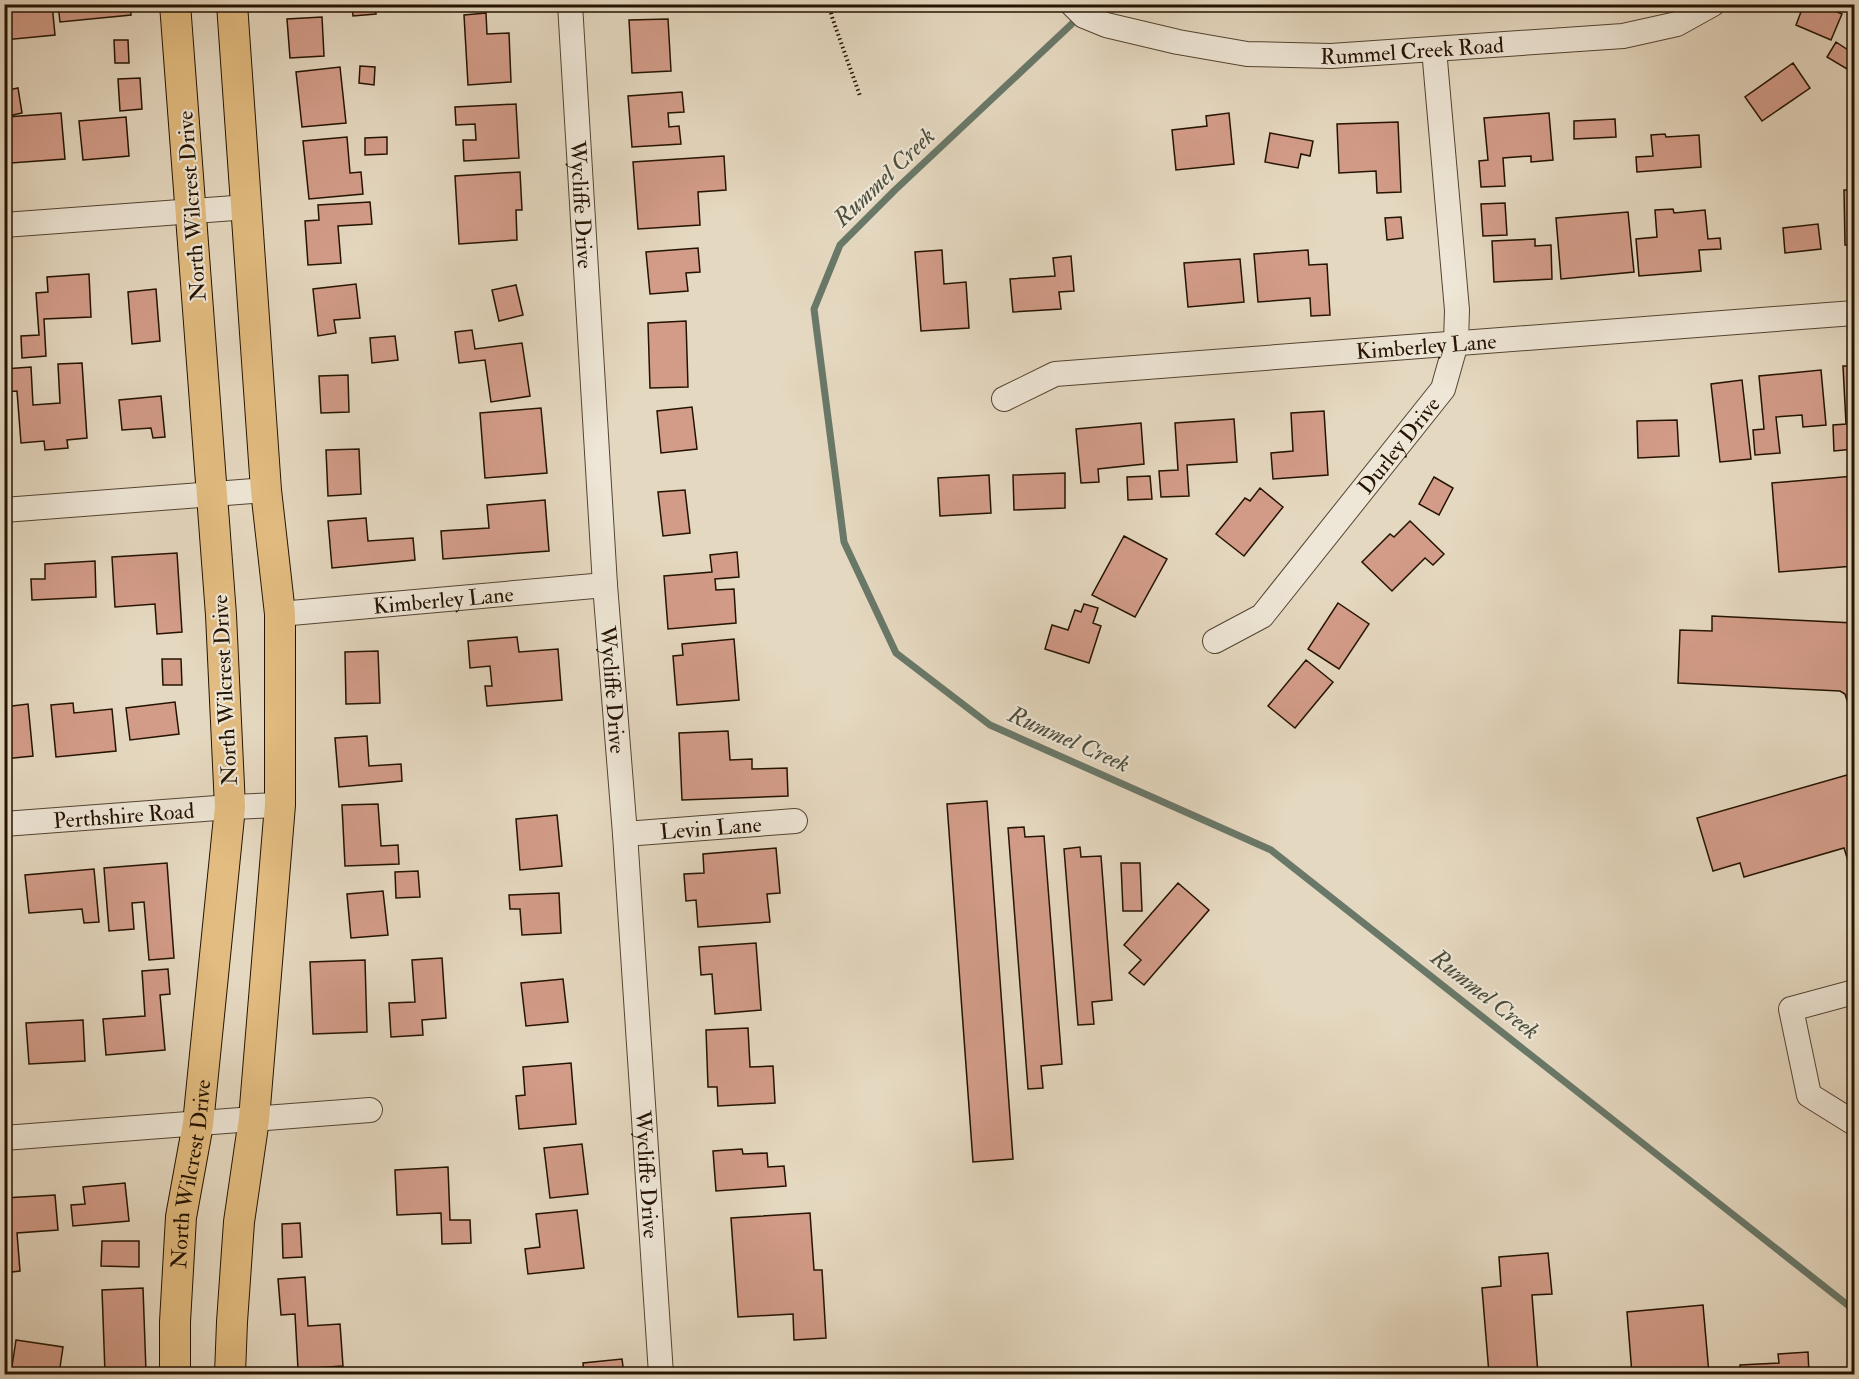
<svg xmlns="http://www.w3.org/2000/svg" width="1859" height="1379" font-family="'IM FELL Double Pica',serif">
	<rect width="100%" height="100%" fill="#e5d8c0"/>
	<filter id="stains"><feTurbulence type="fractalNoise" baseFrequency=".00333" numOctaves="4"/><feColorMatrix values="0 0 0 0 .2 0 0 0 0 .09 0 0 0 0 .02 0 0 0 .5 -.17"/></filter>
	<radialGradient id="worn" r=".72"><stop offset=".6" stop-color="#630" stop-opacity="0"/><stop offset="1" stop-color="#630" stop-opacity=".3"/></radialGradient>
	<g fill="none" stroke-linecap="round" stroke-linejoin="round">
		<path stroke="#697868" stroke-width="7" d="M1093 4 895 190 840 245 814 309 844 542 896 653 990 725 1271 850 1854 1310"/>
	</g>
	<path fill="#d39c89" stroke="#241301" stroke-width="1.5" d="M16 4H52L55 35 4 40V6Z
		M58 4H130L131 15 60 22Z
		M352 4H375L376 14 353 16Z
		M1804 4H1819L1842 14 1831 40 1796 25Z
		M486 13 487 34 509 33 511 82 468 85 464 15Z
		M322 17 324 56 290 58 287 19Z
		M668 19 671 71 632 73 629 20Z
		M114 40H128L129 63H115Z
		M1836 42 1854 54V57L1847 69 1827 57Z
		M1793 63 1810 88 1762 121 1745 97Z
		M360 66 375 67 374 85 359 83Z
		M340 67 346 123 302 127 296 72Z
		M140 78 142 109 120 111 118 79Z
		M18 88 22 113 8 116 4 91Z
		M682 92 684 112 668 113 669 127 679 126 681 144 632 147 628 96Z
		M516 104 519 158 464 161 463 140H476L475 124 456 125 455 107Z
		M61 113 65 159 11 163 7 117Z
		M1229 113 1234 164 1176 170 1172 130 1207 126 1206 116Z
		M1549 113 1553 160 1531 162V156L1503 158 1505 186 1481 187 1479 161 1488 160 1484 118Z
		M126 117 129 156 83 160 79 121Z
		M1615 119 1616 137 1574 139V121Z
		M1398 122 1401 192 1377 193 1376 171 1339 173 1337 124Z
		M1270 133 1313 141 1310 156 1301 154 1298 168 1265 162Z
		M1665 134 1666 137 1699 135 1701 167 1637 172 1636 157 1653 156 1651 135Z
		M347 137 350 173 361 172 363 194 309 199 303 141Z
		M387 137V154L365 155V138Z
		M724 156 726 190 698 192 700 225 638 229 633 162Z
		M520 172 522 210H516L517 240 459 244 455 176Z
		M1844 190H1854V245H1845Z
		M370 202 372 224 338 226 341 263 308 265 305 221 319 220 318 205Z
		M1505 203 1507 235 1483 236 1481 204Z
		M1673 209 1674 213 1705 210 1708 239 1720 238 1721 249 1699 250 1701 271 1639 276 1636 239 1657 237 1655 210Z
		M1628 212 1634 272 1561 279 1556 218Z
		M1401 217 1403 238 1387 240 1385 218Z
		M1818 224 1821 249 1785 253 1783 228Z
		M1535 239V246L1551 245 1552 279 1494 282 1492 241Z
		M698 248 700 272 686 273 688 291 650 294 646 252Z
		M942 250 944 284 966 282 969 328 921 331 915 252Z
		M1308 250 1309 265 1327 264 1330 315 1311 316 1310 298 1258 302 1254 254Z
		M1071 256 1074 291 1059 292 1061 309 1013 312 1010 279 1055 276 1053 258Z
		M1240 259 1244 302 1188 307 1184 263Z
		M89 274 91 317 44 319 46 356 22 358 21 336 39 335 36 293 48 292 47 277Z
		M4 282H7L9 319H4Z
		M356 284 360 318 334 320 336 333 318 336 313 289Z
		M516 285 523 315 499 321 492 290Z
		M156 289 160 341 132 344 128 292Z
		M686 321 688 387 650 388 648 323Z
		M472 330 475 349 522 343 530 396 491 402 485 360 459 363 455 332Z
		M395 336 398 360 372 363 370 338Z
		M82 363 87 438 67 440 68 448 45 450 44 441 21 443 17 391 5 392 4 369 31 367 33 405 60 403 58 364Z
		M1843 366H1854V449L1834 451 1833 425 1846 424Z
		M1821 370 1826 425 1803 427 1802 415 1776 417 1780 453 1755 455 1753 430 1764 429 1759 376Z
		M348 375 349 412 321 413 319 376Z
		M1742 380 1751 459 1720 462 1711 384Z
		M161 396 165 437 153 438 151 428 122 430 119 400Z
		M692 407 697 449 661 453 657 411Z
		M541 408 547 473 485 478 480 413Z
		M1324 411 1328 475 1273 479 1271 453 1293 451 1291 413Z
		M1234 419 1237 462 1187 465 1189 496 1161 497 1159 471 1178 470 1175 423Z
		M1677 420 1679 456 1638 458 1637 421Z
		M1141 423 1144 464 1098 469 1099 482 1081 483 1076 429Z
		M359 449 361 494 328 496 326 450Z
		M1065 473V508L1014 510 1013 475Z
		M989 475 991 513 940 516 938 478Z
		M1150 476 1152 499 1128 500 1127 477Z
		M1854 476V566L1779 572 1772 483Z
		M1434 477 1453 488 1439 515 1419 504Z
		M1260 488 1283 507 1244 556 1216 534 1245 498 1250 501Z
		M685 490 690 533 663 536 658 492Z
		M545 500 549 551 443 559 441 531 489 528 487 505Z
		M366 518 368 541 413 538 415 560 332 568 328 521Z
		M1410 521 1444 554 1433 565 1425 558 1392 591 1362 562 1390 534 1394 537Z
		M1124 536 1167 559 1135 617 1092 595Z
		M737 552 739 577 715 579 716 590 734 589 736 623 668 629 664 576 712 572 710 555Z
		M177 553 182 632 157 634 155 604 115 607 112 557Z
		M95 561 96 597 32 600 31 579H45V564Z
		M1338 603 1369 624 1339 669 1308 649Z
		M1084 604 1098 608 1093 623 1101 626 1089 663 1045 649 1052 625 1068 630 1075 610 1081 612Z
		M1712 616 1854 623V735L1853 719 1845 694 1840 691 1678 683 1680 630 1712 631Z
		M517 637 519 652 558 649 562 700 487 706 485 686H492L490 666 470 668 468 641Z
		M734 639 739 700 677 705 673 656 683 655 682 644Z
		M378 651 380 703 346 704 345 652Z
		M162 659H181L182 685H163Z
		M1306 660 1333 682 1295 728 1268 706Z
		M175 702 179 734 130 740 126 708Z
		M73 703 74 713 112 709 116 751 56 757 51 705Z
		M28 704 33 756 4 759V707Z
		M728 731 730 760 752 759V769L787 768 788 796 682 800 679 733Z
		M367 736 369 766 401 764 402 781 339 787 335 738Z
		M1854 773V880L1844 848 1744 877 1740 863 1713 871 1697 818Z
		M987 801 1013 1159 973 1162 947 804Z
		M378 804 381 846 398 845 399 864 345 866 342 805Z
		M557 815 562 866 520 870 516 819Z
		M1024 827 1025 837 1044 836 1062 1064 1041 1066 1043 1088 1028 1089 1008 828Z
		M1080 847 1081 857 1101 856 1112 1000 1092 1002 1094 1024 1078 1025 1064 849Z
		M776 848 780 893 767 894 770 922 698 927 696 900 686 901 684 874 704 873 703 854Z
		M167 863 174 958 149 960 144 902 132 903 134 929 109 931 104 868Z
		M1121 863H1140L1142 911H1123Z
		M94 869 99 922 84 923 82 909 29 913 25 875Z
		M418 871 420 897 396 898 395 872Z
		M1178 883 1209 910 1144 985 1129 973 1141 960 1124 945Z
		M383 891 388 935 351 938 347 894Z
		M559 893 561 933 522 935 520 909H510L509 895Z
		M756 943 761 1010 715 1014 712 974 701 975 699 947Z
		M442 958 446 1018 422 1020 423 1035 391 1037 389 1003 415 1002 412 960Z
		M365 960 367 1032 313 1034 310 962Z
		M168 969 170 994 160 995 165 1050 106 1055 103 1019 145 1016 142 971Z
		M563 979 568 1022 526 1026 521 983Z
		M83 1020 85 1061 29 1064 26 1023Z
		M748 1028 750 1067 773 1066 775 1103 718 1106 717 1087H708L706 1030Z
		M571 1063 576 1124 519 1129 516 1096 525 1095 523 1067Z
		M582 1144 588 1194 550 1198 544 1148Z
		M742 1149 743 1154 767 1153 768 1167 784 1166 786 1186 716 1191 713 1151Z
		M448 1167 450 1220H470L471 1243 442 1244 441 1213 397 1215 395 1170Z
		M125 1183 129 1221 73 1226 71 1205 85 1204 83 1187Z
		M55 1195 58 1230 17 1233 20 1271 4 1273V1198Z
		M577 1210 584 1268 528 1274 525 1249 540 1247 536 1214Z
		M810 1213 814 1270H822L826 1338 794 1340 793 1314 738 1317 731 1218Z
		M300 1223 302 1257 283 1258 282 1224Z
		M102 1241H139V1267L101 1266Z
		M1548 1253 1552 1294 1532 1295 1538 1374H1489L1482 1288 1501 1286 1499 1257Z
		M305 1277 308 1326 340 1324 343 1366 298 1369 295 1314 281 1315 278 1279Z
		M143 1288 146 1372 105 1373 102 1290Z
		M1703 1305 1709 1374H1632L1627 1312Z
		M16 1340 63 1347 59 1374 11 1373Z
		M1808 1352 1809 1374H1740V1365L1779 1363 1778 1354Z
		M622 1359 624 1374H584L583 1363Z"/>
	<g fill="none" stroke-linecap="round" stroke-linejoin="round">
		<defs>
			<g id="minor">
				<path id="s1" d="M570 4 605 585 625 834 661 1374"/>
				<path id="s2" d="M1072 4 1084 16 1106 25 1178 42 1247 54 1331 56 1623 36 1677 24 1713 4"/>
				<path d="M4 225 248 207"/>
				<path id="s3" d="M1004 399 1055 374 1854 313"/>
				<path d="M4 510 266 490"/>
				<path id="s4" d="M280 614 605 585"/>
				<path id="s5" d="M1215 641 1262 616 1443 389 1456 343 1457 310 1434 49"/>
				<path id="s6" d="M4 824 230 807 280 805"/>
				<path id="s7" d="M625 834 795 821"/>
				<path d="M1854 992 1791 1009 1809 1095 1854 1123"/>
				<path d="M4 1138 370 1110"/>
			</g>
			<g id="major">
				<path id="s8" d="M175 1374V1322L181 1217 198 1124 230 807 221 615 175 4"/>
				<path d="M230 1374 232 1322 239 1222 254 1119 280 805V614L266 490 232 4"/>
			</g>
		</defs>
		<use href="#minor" stroke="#544431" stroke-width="26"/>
		<use href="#major" stroke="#241301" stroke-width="32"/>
		<path stroke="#241301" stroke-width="4" stroke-dasharray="1.5 3" stroke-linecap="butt" d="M829 4 832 17 860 96"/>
		<use href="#minor" stroke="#eee6d6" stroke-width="24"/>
		<use href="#major" stroke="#e2bc80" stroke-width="30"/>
	</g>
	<g text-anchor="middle" stroke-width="4.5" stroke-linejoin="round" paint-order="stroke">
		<g font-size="22" fill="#241301" stroke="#eee6d6">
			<text dy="8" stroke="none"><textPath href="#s2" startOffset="350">Rummel Creek Road</textPath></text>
			<text dy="8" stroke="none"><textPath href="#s1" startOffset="201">Wycliffe Drive</textPath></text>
			<text transform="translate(191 206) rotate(-94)" y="8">North Wilcrest Drive</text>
			<text dy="8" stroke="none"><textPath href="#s3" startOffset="429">Kimberley Lane</textPath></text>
			<text dy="8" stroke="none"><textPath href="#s5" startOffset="272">Durley Drive</textPath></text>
			<text dy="8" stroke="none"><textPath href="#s4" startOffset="164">Kimberley Lane</textPath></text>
			<text transform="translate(224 690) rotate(-93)" y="8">North Wilcrest Drive</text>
			<text dy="8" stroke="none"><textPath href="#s1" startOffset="687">Wycliffe Drive</textPath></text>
			<text dy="8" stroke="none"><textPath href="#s6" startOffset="120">Perthshire Road</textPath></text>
			<text dy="8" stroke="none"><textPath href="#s7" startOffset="86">Levin Lane</textPath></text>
			<text dy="8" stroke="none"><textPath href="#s8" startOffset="201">North Wilcrest Drive</textPath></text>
			<text dy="8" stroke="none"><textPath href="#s1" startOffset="1173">Wycliffe Drive</textPath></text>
		</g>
		<g font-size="24" font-style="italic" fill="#4c4e3d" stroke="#eee6d6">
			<text transform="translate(884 177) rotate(-44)" y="8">Rummel Creek</text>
			<text transform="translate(1069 739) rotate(24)" y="8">Rummel Creek</text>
			<text transform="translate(1485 994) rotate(38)" y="8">Rummel Creek</text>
		</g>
	</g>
	<rect width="1859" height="1379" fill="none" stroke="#e5d8c0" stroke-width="24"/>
	<rect x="6" y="6" width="1847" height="1367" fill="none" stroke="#241301" stroke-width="3"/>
	<rect x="12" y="12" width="1835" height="1355" fill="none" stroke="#241301" stroke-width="1.5"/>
	<rect width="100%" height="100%" filter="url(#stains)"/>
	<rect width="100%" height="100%" fill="url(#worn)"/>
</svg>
